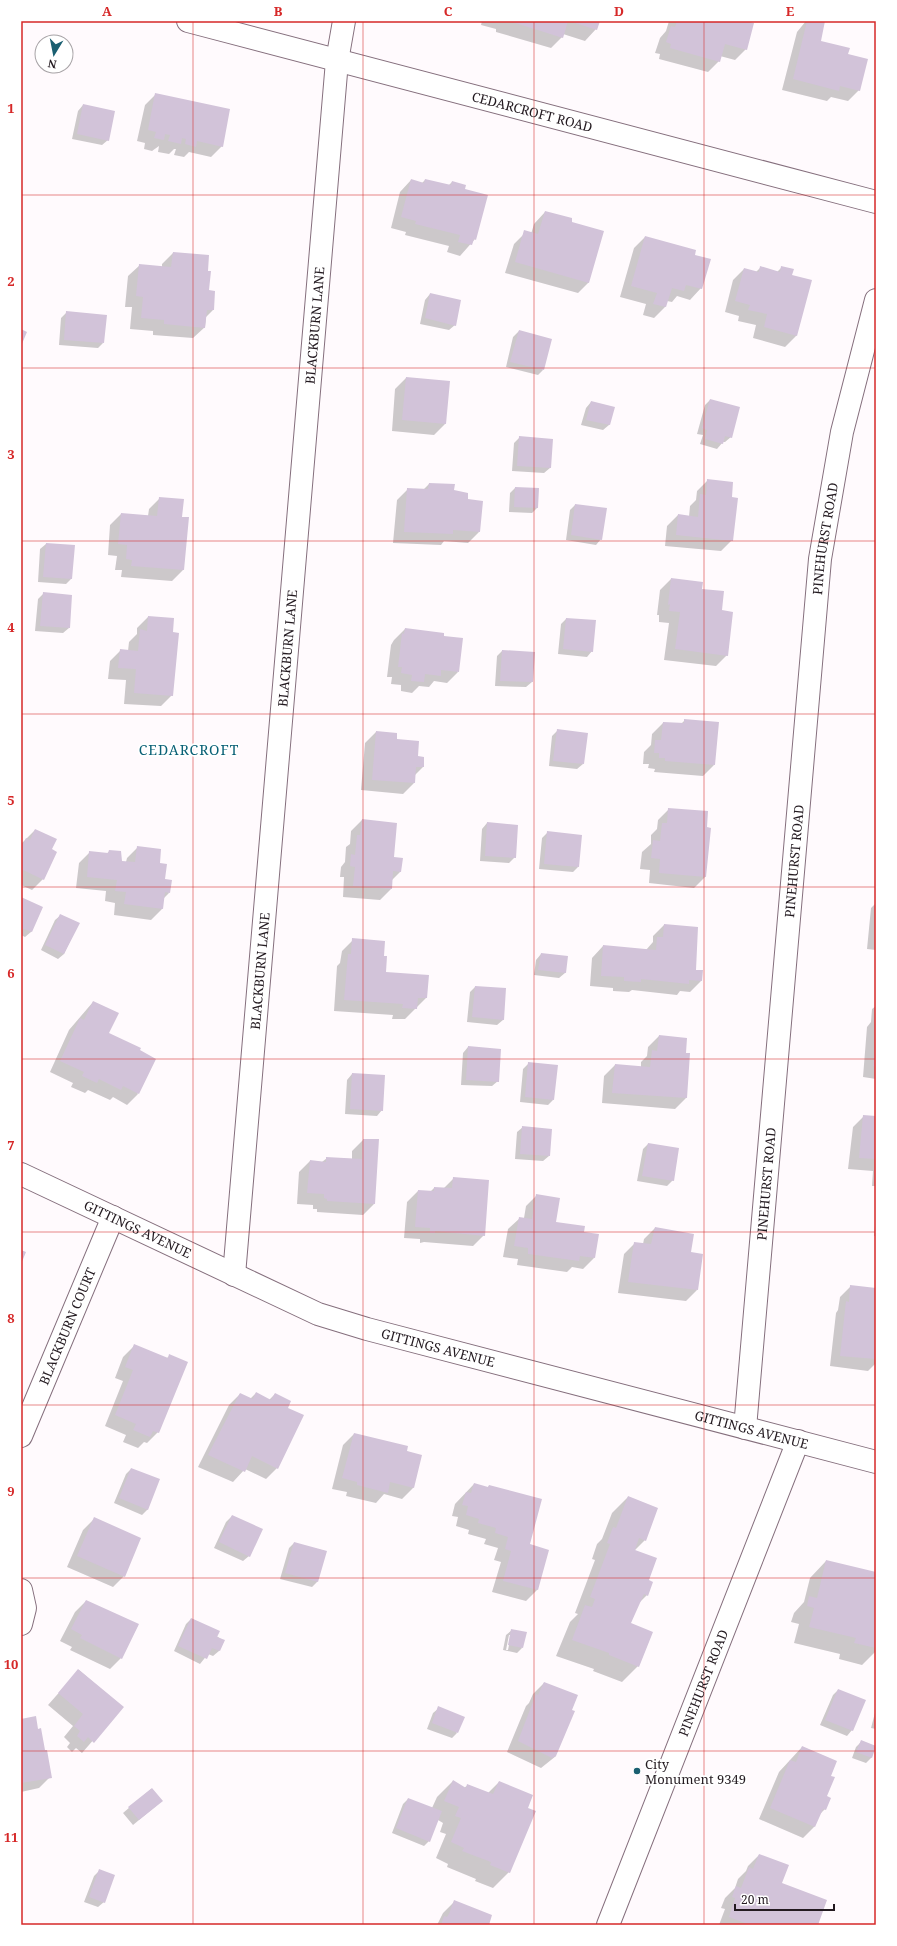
<svg xmlns="http://www.w3.org/2000/svg" width="897" height="1946" font-family="'Noto Serif',serif">
	<rect width="100%" height="100%" fill="#fffafd"/>
	<path fill="#0003" fill-rule="evenodd" d="M482 21H599L596 29 585 41 563 34 562 37 551 48 496 32V29L481 25Z
		M669 21H741L746 49 735 60 720 56 719 61 708 72 659 59 660 54 655 53 660 38 666 31Z
		M806 21H824L820 42 847 55 859 90 848 101 831 97 827 101 782 90 797 32Z
		M156 94 222 146 211 157 189 152 184 157 174 155 176 149H174L169 154 158 152 159 146 152 151 144 149 145 143 137 141 145 105Z
		M83 105 108 140 102 145 72 139 78 111Z
		M411 180 422 183 425 180 448 186 452 182 463 190 475 239 460 256 447 252 449 246 405 235 406 232 391 228 400 192Z
		M545 212 570 223 589 282 578 293 505 273 514 244 525 233 531 234 534 224Z
		M645 237 694 256 701 288 690 300 677 296 672 302 667 301 665 307 654 318 643 315 646 304 620 297 634 248Z
		M173 253 208 291 213 310 206 317 205 327 193 338 153 335V331L130 329 132 307H125L128 276 140 265 162 267V264Z
		M782 267 790 276 811 281 796 336 785 347 753 338 756 325 738 321 739 316 725 312 733 280 744 269 756 272 760 268 777 272Z
		M430 294 455 325 449 330 420 324 425 300Z
		M67 312 103 343 98 348 59 345 61 318Z
		M519 331 543 370 538 375 506 367 513 337Z
		M406 378 449 382 445 424 434 435 392 431 395 389Z
		M710 400 731 437 725 442H723L717 449 700 444 703 435 697 434 705 405Z
		M591 402 613 408 609 425 603 430 581 425 586 408Z
		M520 437 552 440 550 468 544 473 512 471 514 443Z
		M708 480 731 498 732 540 721 551 665 546 667 526 678 515 689 517 690 506 696 500 697 491Z
		M429 484 453 491 467 500 479 532 468 543 444 541 441 545 393 543 397 500 408 489 423 490Z
		M515 488 538 489 537 508 532 513 509 512 510 493Z
		M160 498 181 518H188L183 570 172 581 121 577 122 570H115L117 556 108 555 110 525 121 514 148 516 149 509Z
		M575 505 601 539 596 545 566 540 570 510Z
		M46 544 74 546 71 579 66 584 38 582 40 549Z
		M671 579 701 589 721 611 727 655 716 666 664 660 669 623 659 622V615H657L660 590Z
		M44 593 69 628 63 633 35 631 38 599Z
		M148 617 172 633V695L161 706 124 704 126 680 108 679 110 661 121 650 128 651 129 642 137 634V628Z
		M566 619 592 651 587 657 558 654 561 624Z
		M405 629 458 672 447 683 434 681 429 687 419 686 412 693 401 691V685L391 684 392 677H387L391 645 394 640Z
		M502 651 532 682 526 687 495 686 497 656Z
		M685 720 714 765 703 776 654 772 655 769 648 768 649 764H643L644 752 651 745 652 734 663 723 681 724Z
		M558 730 583 764 577 769 549 766 552 736Z
		M376 732 396 740 417 757 423 767 415 775 414 783 403 794 361 790 365 743Z
		M669 809 705 877 694 888 649 883 650 870 640 869 642 852 651 844V835L657 829 658 820Z
		M362 820 393 858 401 871 392 880 391 889 380 900 343 897 344 877H340L341 867 345 862 346 847 350 844 351 831Z
		M487 823 515 857 509 863 480 861 482 829Z
		M35 830 50 850 43 879 32 890 21 885V844Z
		M548 832 578 867 573 872 539 869 542 838Z
		M138 847 159 864 169 893 163 899 162 909 151 920 114 915 115 903 105 901 106 891 76 888 79 863 90 852 106 854 110 851 121 862H126L127 858Z
		M21 898 42 908 31 932 25 937 21 935Z
		M876 903V950L867 949 871 908Z
		M61 915 78 924 64 954 58 959 41 950 55 920Z
		M664 925 701 981 690 992 680 991 677 995 632 990 629 992 613 991V988L590 986 592 958 603 946 646 950 653 942V936Z
		M353 940 383 956 385 973 426 998 405 1019H392L393 1015 334 1011 337 966 340 963 342 951Z
		M541 954 567 957 565 973 559 978 534 975 536 960Z
		M475 987 505 989 503 1020 497 1025 467 1022 470 992Z
		M93 1002 138 1094 127 1105 113 1097 110 1100 88 1090 85 1093 71 1087 73 1083 50 1072 69 1030Z
		M876 1006V1079L863 1077 867 1027 871 1022 872 1009Z
		M659 1036 686 1098 675 1109 602 1103 604 1076 615 1065 641 1067V1062L647 1056 648 1047Z
		M468 1047 498 1081 492 1086 461 1085 463 1053Z
		M529 1063 553 1100 548 1105 520 1102 523 1069Z
		M352 1074 382 1110 377 1116 345 1114 347 1080Z
		M864 1116 876 1117V1186H872L873 1171 848 1169 853 1127Z
		M523 1127 549 1156 543 1161 515 1159 517 1132Z
		M363 1140 374 1204 363 1215 317 1212V1209H313V1205L297 1204 299 1172 310 1161 322 1162 327 1158 352 1159V1151Z
		M648 1144 673 1180 667 1186 637 1181 643 1149Z
		M454 1178 484 1235 473 1246 424 1242 420 1243V1239L404 1238 407 1202 418 1191H431L434 1188 443 1189Z
		M537 1195 555 1222 583 1232 594 1258 583 1269 572 1267 567 1272 517 1265 518 1259 503 1257 508 1229 520 1218H524L526 1206Z
		M876 1216V1236H874Z
		M655 1228 697 1290 686 1301 618 1293 624 1254 635 1243 643 1244 644 1239Z
		M851 1286 876 1289V1363L868 1371 830 1366 836 1313 838 1310 840 1297Z
		M134 1346 166 1359 169 1356 158 1432 147 1443 144 1442 138 1448 123 1442 126 1435 105 1426 123 1381 115 1378 123 1357Z
		M256 1393 269 1400 275 1394 287 1408 277 1468 266 1479 245 1469 233 1482 198 1467 229 1405 240 1394 250 1399Z
		M354 1434 421 1456 413 1488 402 1499 384 1494 376 1503 346 1496 347 1492 332 1489 343 1445Z
		M131 1469 148 1509 142 1515 114 1503 126 1474Z
		M474 1484 487 1488 489 1486 528 1545 537 1590 526 1601 492 1592 501 1562 494 1560 498 1548 484 1544 486 1539 468 1534 469 1530 456 1526 458 1517 452 1516 455 1504Z
		M628 1497 645 1540 634 1551 647 1581V1595L639 1603 630 1624 638 1666 622 1682 593 1671 594 1669 556 1656 570 1622 578 1614 575 1613 595 1560 592 1559 597 1544 602 1539 612 1513Z
		M232 1516 249 1556 243 1561 214 1548 226 1522Z
		M94 1519 124 1576 113 1587 67 1567 83 1530Z
		M294 1543 325 1551 317 1582 312 1587 280 1579 289 1548Z
		M826 1561 876 1573V1651L862 1665 839 1659 840 1654 794 1643 799 1624 791 1622 794 1613 804 1602 810 1578Z
		M86 1601 138 1625 121 1658 110 1669 70 1650 72 1647 60 1641 75 1612Z
		M191 1619 224 1641 219 1651 213 1656 208 1654 200 1664 174 1651 186 1624Z
		M512 1630 522 1648 517 1653 503 1650 506 1635ZM509 1635H511L508 1650H506Z
		M79 1670 122 1707 82 1753 76 1748 72 1752 67 1747 70 1743 64 1737 73 1726 48 1705Z
		M544 1683 556 1756 541 1768 507 1752 526 1706 529 1703 533 1694Z
		M838 1690 852 1730 847 1736 820 1725 833 1695Z
		M439 1708 457 1733 452 1738 427 1729 433 1713Z
		M876 1709V1729L871 1728Z
		M21 1720 37 1730 50 1777 39 1788 21 1792Z
		M861 1742 875 1747 871 1758 866 1763 852 1758 856 1747Z
		M802 1747 829 1776 825 1809 819 1815 814 1827 803 1838 759 1819 779 1772Z
		M453 1781 464 1788 468 1785 488 1793 499 1782 527 1808 509 1872 493 1888 475 1881 476 1879 447 1867 448 1864 436 1858 446 1834 440 1832 443 1823 438 1820 429 1841 424 1846 392 1833 403 1804 408 1799 432 1808 437 1797Z
		M151 1789 156 1806 133 1825 123 1813Z
		M759 1855 781 1883 817 1925H719L725 1909 721 1908 725 1898 735 1888 738 1879 746 1871 748 1866Z
		M99 1871 104 1902 98 1907 84 1902 94 1876Z
		M454 1902 488 1925H437L443 1913Z"/>
	<path fill="#d2c3d9" d="M509 21H568L563 38Z
		M569 21H600L597 30Z
		M677 21H745L754 23 747 50 725 44 720 62 670 48 671 44 666 42 671 26 675 27Z
		M807 21H825L821 41 850 48 848 54 868 59 860 91 840 86 839 91 793 79Z
		M155 93 230 109 223 147 197 141 196 147 185 144 186 139 182 138 181 144 168 141 170 135 165 134 164 140 154 138 156 132 148 130Z
		M83 104 115 111 109 141 77 134Z
		M411 179 424 183 425 179 451 185 452 181 466 185 465 189 488 195 476 240 474 239 472 245 458 242 460 235 415 224 416 221 401 217Z
		M545 211 572 218V222L604 231 589 283 515 262 524 230 538 234Z
		M645 236 696 250 695 255 711 259 702 289 686 285 684 291 672 288 666 307 653 304 657 293 631 286Z
		M173 252 209 255 208 271H211L209 290 215 291 214 310H207L205 328 164 324V320L141 318 143 297 136 296 139 264 171 267Z
		M760 266 780 272 781 266 794 269 792 275 812 280 797 336 764 327 767 314 748 310 750 305 735 301 744 268 759 272Z
		M430 293 461 300 456 326 425 318Z
		M66 311 107 315 104 343 64 340Z
		M21 329 27 332 21 346Z
		M519 330 552 339 544 370 510 362Z
		M406 377 450 381 446 424 402 420Z
		M710 399 740 407 732 438 725 436 723 444 705 439 707 430 702 428Z
		M591 401 615 407 610 425 586 420Z
		M519 436 553 439 551 468 517 466Z
		M707 479 733 482 732 497 738 498 733 541 676 535 678 514 698 517 700 494 706 495Z
		M429 483 455 484 454 490 468 493V499L483 501 480 532 453 530V534L404 532 407 488 428 489Z
		M515 487 539 488 538 508 514 507Z
		M159 497 184 499 182 517H189L184 570 131 566 132 560 126 559 127 545 118 544 121 513 157 516Z
		M575 504 607 508 602 540 571 535Z
		M46 543 75 545 72 579 43 577Z
		M671 578 703 582 702 589 724 591 722 610 733 612 728 656 675 649 680 612 669 611 670 604 668 605Z
		M43 592 72 595 70 628 40 626Z
		M148 616 174 618 173 632 179 633 173 696 134 693 136 669 118 668 120 649 138 651 140 629 147 631Z
		M566 618 596 620 593 652 563 649Z
		M405 628 444 633V636L463 638 459 672 441 670V676L425 674 424 682 411 681 412 675 401 673 402 667H398L402 633 404 634Z
		M502 650 535 652 533 682 500 681Z
		M684 719 719 722 715 765 665 761V758H659V753H654L655 740H661L663 722 684 723Z
		M557 729 588 733 584 764 553 761Z
		M376 731 397 733V739L419 741 418 756 424 757V767H416L415 783 372 780Z
		M668 808 708 811 707 827 711 828 706 877 659 873 660 859 651 858 653 840 660 841 662 823H667Z
		M362 819 397 823 394 857 403 858 401 872 393 871 392 889 353 886 355 867 350 866 351 854 355 855 357 835H360Z
		M487 822 518 825 516 858 485 856Z
		M35 829 57 839 52 849 57 852 44 880 21 869V848L26 838 30 840Z
		M547 831 582 835 579 867 544 864Z
		M137 846 161 849 160 863 167 864 165 879 172 880 170 893 165 892 163 909 124 904 126 892 115 891 117 880 87 877 89 851 108 853 109 850 121 851 122 861 135 862Z
		M21 897 43 907 32 932 21 928Z
		M60 914 80 923 64 954 45 945Z
		M664 924 698 927 696 970H703L702 981 689 980V984L641 979V982L624 981V977L601 976 603 945 656 950 657 937H663Z
		M352 938 385 941 384 956H387L386 972 429 975 427 998H418L417 1009 402 1008 403 1004 344 1000 348 954H351Z
		M541 953 568 956 566 973 538 970Z
		M475 986 506 988 504 1020 472 1017Z
		M93 1001 119 1013 109 1033 141 1048 140 1050 156 1059 139 1094 123 1086 121 1090 99 1079 97 1083 82 1076 84 1072 60 1061 80 1018 84 1020Z
		M659 1035 687 1038 686 1053H690L687 1098 612 1093 615 1064 650 1067 652 1050 657 1051Z
		M468 1046 501 1049 499 1082 466 1080Z
		M875 1049H876V1067L873 1066Z
		M528 1062 558 1065 554 1100 525 1097Z
		M352 1073 385 1075 383 1111 350 1109Z
		M863 1115 876 1116V1159L859 1158Z
		M522 1126 552 1129 550 1156 520 1154Z
		M363 1139H379L375 1204 327 1201V1199L324 1198V1194L307 1193 310 1160 326 1162V1157L362 1159Z
		M648 1143 679 1148 674 1181 642 1176Z
		M453 1177 489 1180 485 1236 435 1231V1233H430V1228L415 1227 418 1190 434 1191V1187L452 1188Z
		M536 1194 560 1198 556 1222 585 1226 584 1232 599 1234 595 1258 580 1256 579 1261 528 1254V1248L514 1246 519 1217 532 1219Z
		M655 1227 694 1234 691 1252 703 1254 698 1290 628 1282 634 1242 651 1244Z
		M21 1250 26 1252 21 1264Z
		M850 1285 876 1288V1359L840 1356 846 1301 849 1302Z
		M134 1344 168 1358 169 1354 188 1362 159 1433 153 1431 150 1437 133 1430 136 1424 115 1415 133 1370 125 1367Z
		M256 1392 271 1400 275 1393 291 1401 288 1408 304 1415 278 1469 252 1456 245 1472 208 1455 240 1393 253 1399Z
		M354 1433 408 1446 407 1451 422 1455 414 1488 390 1482 388 1493 357 1485V1482L342 1478Z
		M131 1468 160 1479 148 1510 119 1498Z
		M474 1483 488 1487 489 1485 542 1499 530 1544 549 1550 538 1590 503 1581 511 1551 505 1549 508 1537 495 1533 496 1528 478 1523 479 1519 466 1515 468 1506 462 1505 466 1492 471 1493Z
		M628 1496 658 1508 646 1541 639 1538 635 1550 657 1558 649 1580 653 1582 648 1596 644 1594 631 1623 653 1632 639 1667 609 1655V1653L572 1640 585 1605 592 1607 595 1599 590 1597 610 1544 607 1543 613 1527 616 1528Z
		M232 1515 263 1529 250 1557 219 1542Z
		M94 1517 141 1538 125 1577 77 1556Z
		M294 1542 327 1551 318 1582 285 1573Z
		M826 1560 876 1572V1648L854 1643 856 1638 809 1627 814 1608 807 1606 809 1596 817 1598Z
		M86 1600 139 1624 122 1659 80 1638 82 1635 71 1629Z
		M191 1618 220 1631 217 1637 225 1640 220 1651 212 1648 207 1659 178 1646Z
		M511 1629 527 1632 523 1648 508 1645Z
		M78 1669 124 1707 94 1743 88 1737 84 1742 77 1736 80 1731 74 1726 83 1714 58 1693Z
		M544 1682 578 1695 572 1710 575 1711 556 1756 552 1758 518 1741 536 1694 538 1695Z
		M838 1689 866 1700 853 1731 825 1720Z
		M438 1706 465 1717 458 1733 432 1723Z
		M36 1716 38 1729 41 1728 45 1750H47L52 1778 21 1783V1719Z
		M861 1740 876 1746 872 1758 856 1752Z
		M802 1746 837 1761 831 1776 835 1777 827 1796 831 1798 826 1810 823 1809 815 1827 770 1808 790 1760 796 1762Z
		M453 1780 466 1788 467 1784 493 1794 499 1781 533 1795 528 1808 536 1811 510 1873 490 1865 491 1862 462 1851 464 1848 451 1842 461 1818 455 1816 459 1807 444 1801Z
		M152 1788 163 1801 139 1820 128 1807Z
		M408 1798 442 1811 430 1842 396 1828Z
		M759 1854 789 1865 782 1883 827 1900 818 1925H750L729 1917 735 1898 732 1897 736 1886 741 1888 749 1867 753 1869Z
		M99 1869 115 1875 105 1903 89 1897Z
		M454 1900 492 1915 489 1925H441L444 1916 447 1917 449 1914Z"/>
	<g fill="none" stroke-linecap="round" stroke-linejoin="round">
		<defs>
			<g id="street">
				<path id="s1" d="M188 21 876 202"/>
				<path id="s2" d="M234 1275 337 61 344 21"/>
				<path id="s3" d="M745 1428 820 559 842 432 876 300"/>
				<path id="s4" d="M21 1436 113 1217"/>
				<path d="M21 1590 25 1608 21 1624"/>
				<path id="s5" d="M608 1925 798 1441"/>
			</g>
			<g id="secondary">
				<path id="s6" d="M21 1174 318 1314 367 1329 876 1462"/>
			</g>
		</defs>
		<use href="#street" stroke="#856f7d" stroke-width="24"/>
		<use href="#secondary" stroke="#856f7d" stroke-width="24"/>
		<use href="#street" stroke="#fff" stroke-width="22"/>
		<use href="#secondary" stroke="#fff" stroke-width="22"/>
	</g>
	<path fill="none" stroke="#d62828" stroke-width="1" stroke-opacity="0.55" d="M193 21V1925M363 21V1925M534 21V1925M704 21V1925M21 195H876M21 368H876M21 541H876M21 714H876M21 887H876M21 1059H876M21 1232H876M21 1405H876M21 1578H876M21 1751H876"/>
	<circle fill="#1a5f71" stroke="#fff" stroke-width="1.5" cx="637" cy="1771" r="4"/>
	<g text-anchor="middle" stroke-width="3.5" stroke-linejoin="round" paint-order="stroke">
		<g font-size="13" fill="#231a20" stroke="#fff">
			<text dy="5" stroke="none"><textPath href="#s1" startOffset="356">CEDARCROFT ROAD</textPath></text>
			<text dy="5" stroke="none"><textPath href="#s2" startOffset="953">BLACKBURN LANE</textPath></text>
			<text dy="5" stroke="none"><textPath href="#s3" startOffset="893">PINEHURST ROAD</textPath></text>
			<text dy="5" stroke="none"><textPath href="#s2" startOffset="629">BLACKBURN LANE</textPath></text>
			<text dy="5" stroke="none"><textPath href="#s3" startOffset="569">PINEHURST ROAD</textPath></text>
			<text dy="5" stroke="none"><textPath href="#s2" startOffset="305">BLACKBURN LANE</textPath></text>
			<text dy="5" stroke="none"><textPath href="#s3" startOffset="245">PINEHURST ROAD</textPath></text>
			<text dy="5" stroke="none"><textPath href="#s6" startOffset="129">GITTINGS AVENUE</textPath></text>
			<text dy="5" stroke="none"><textPath href="#s4" startOffset="119">BLACKBURN COURT</textPath></text>
			<text dy="5" stroke="none"><textPath href="#s6" startOffset="453">GITTINGS AVENUE</textPath></text>
			<text dy="5" stroke="none"><textPath href="#s6" startOffset="777">GITTINGS AVENUE</textPath></text>
			<text dy="5" stroke="none"><textPath href="#s5" startOffset="260">PINEHURST ROAD</textPath></text>
		</g>
		<g font-size="13" fill="#231a20" stroke="#fff" text-anchor="start">
			<text x="645" y="1769">City<tspan x="645" dy="15">Monument 9349</tspan></text>
		</g>
		<g font-size="14" letter-spacing="1" fill="#0a6176" stroke="#fff">
			<text x="189" y="755">CEDARCROFT</text>
		</g>
	</g>
	<rect width="897" height="1946" fill="none" stroke="#ffffff" stroke-width="44"/>
	<g transform="translate(54 54) rotate(190)"><circle r="19" fill="#ffffff" stroke="#a7a3a6"/>
	<path d="M0-3L7 15L0 10L-7 15Z" fill="#1a5f71"/>
	<text y="-6" font-size="11" font-weight="bold" text-anchor="middle" fill="#231a20">N</text>
	</g>
	<path d="M735 1904v6h99v-6" fill="none" stroke="#231a20" stroke-width="2"/>
	<text x="741" y="1904" font-size="12" fill="#231a20" stroke="#ffffff" stroke-width="3" paint-order="stroke">20 m</text>
	<rect x="22" y="22" width="853" height="1902" fill="none" stroke="#d62828" stroke-width="1.5"/>
	<g font-size="13" text-anchor="middle" font-weight="bold" fill="#d62828">
		<text x="107" y="16">A</text>
		<text x="278" y="16">B</text>
		<text x="448" y="16">C</text>
		<text x="619" y="16">D</text>
		<text x="790" y="16">E</text>
		<text x="11" y="113">1</text>
		<text x="11" y="286">2</text>
		<text x="11" y="459">3</text>
		<text x="11" y="632">4</text>
		<text x="11" y="805">5</text>
		<text x="11" y="978">6</text>
		<text x="11" y="1150">7</text>
		<text x="11" y="1323">8</text>
		<text x="11" y="1496">9</text>
		<text x="11" y="1669">10</text>
		<text x="11" y="1842">11</text>
	</g>
</svg>
